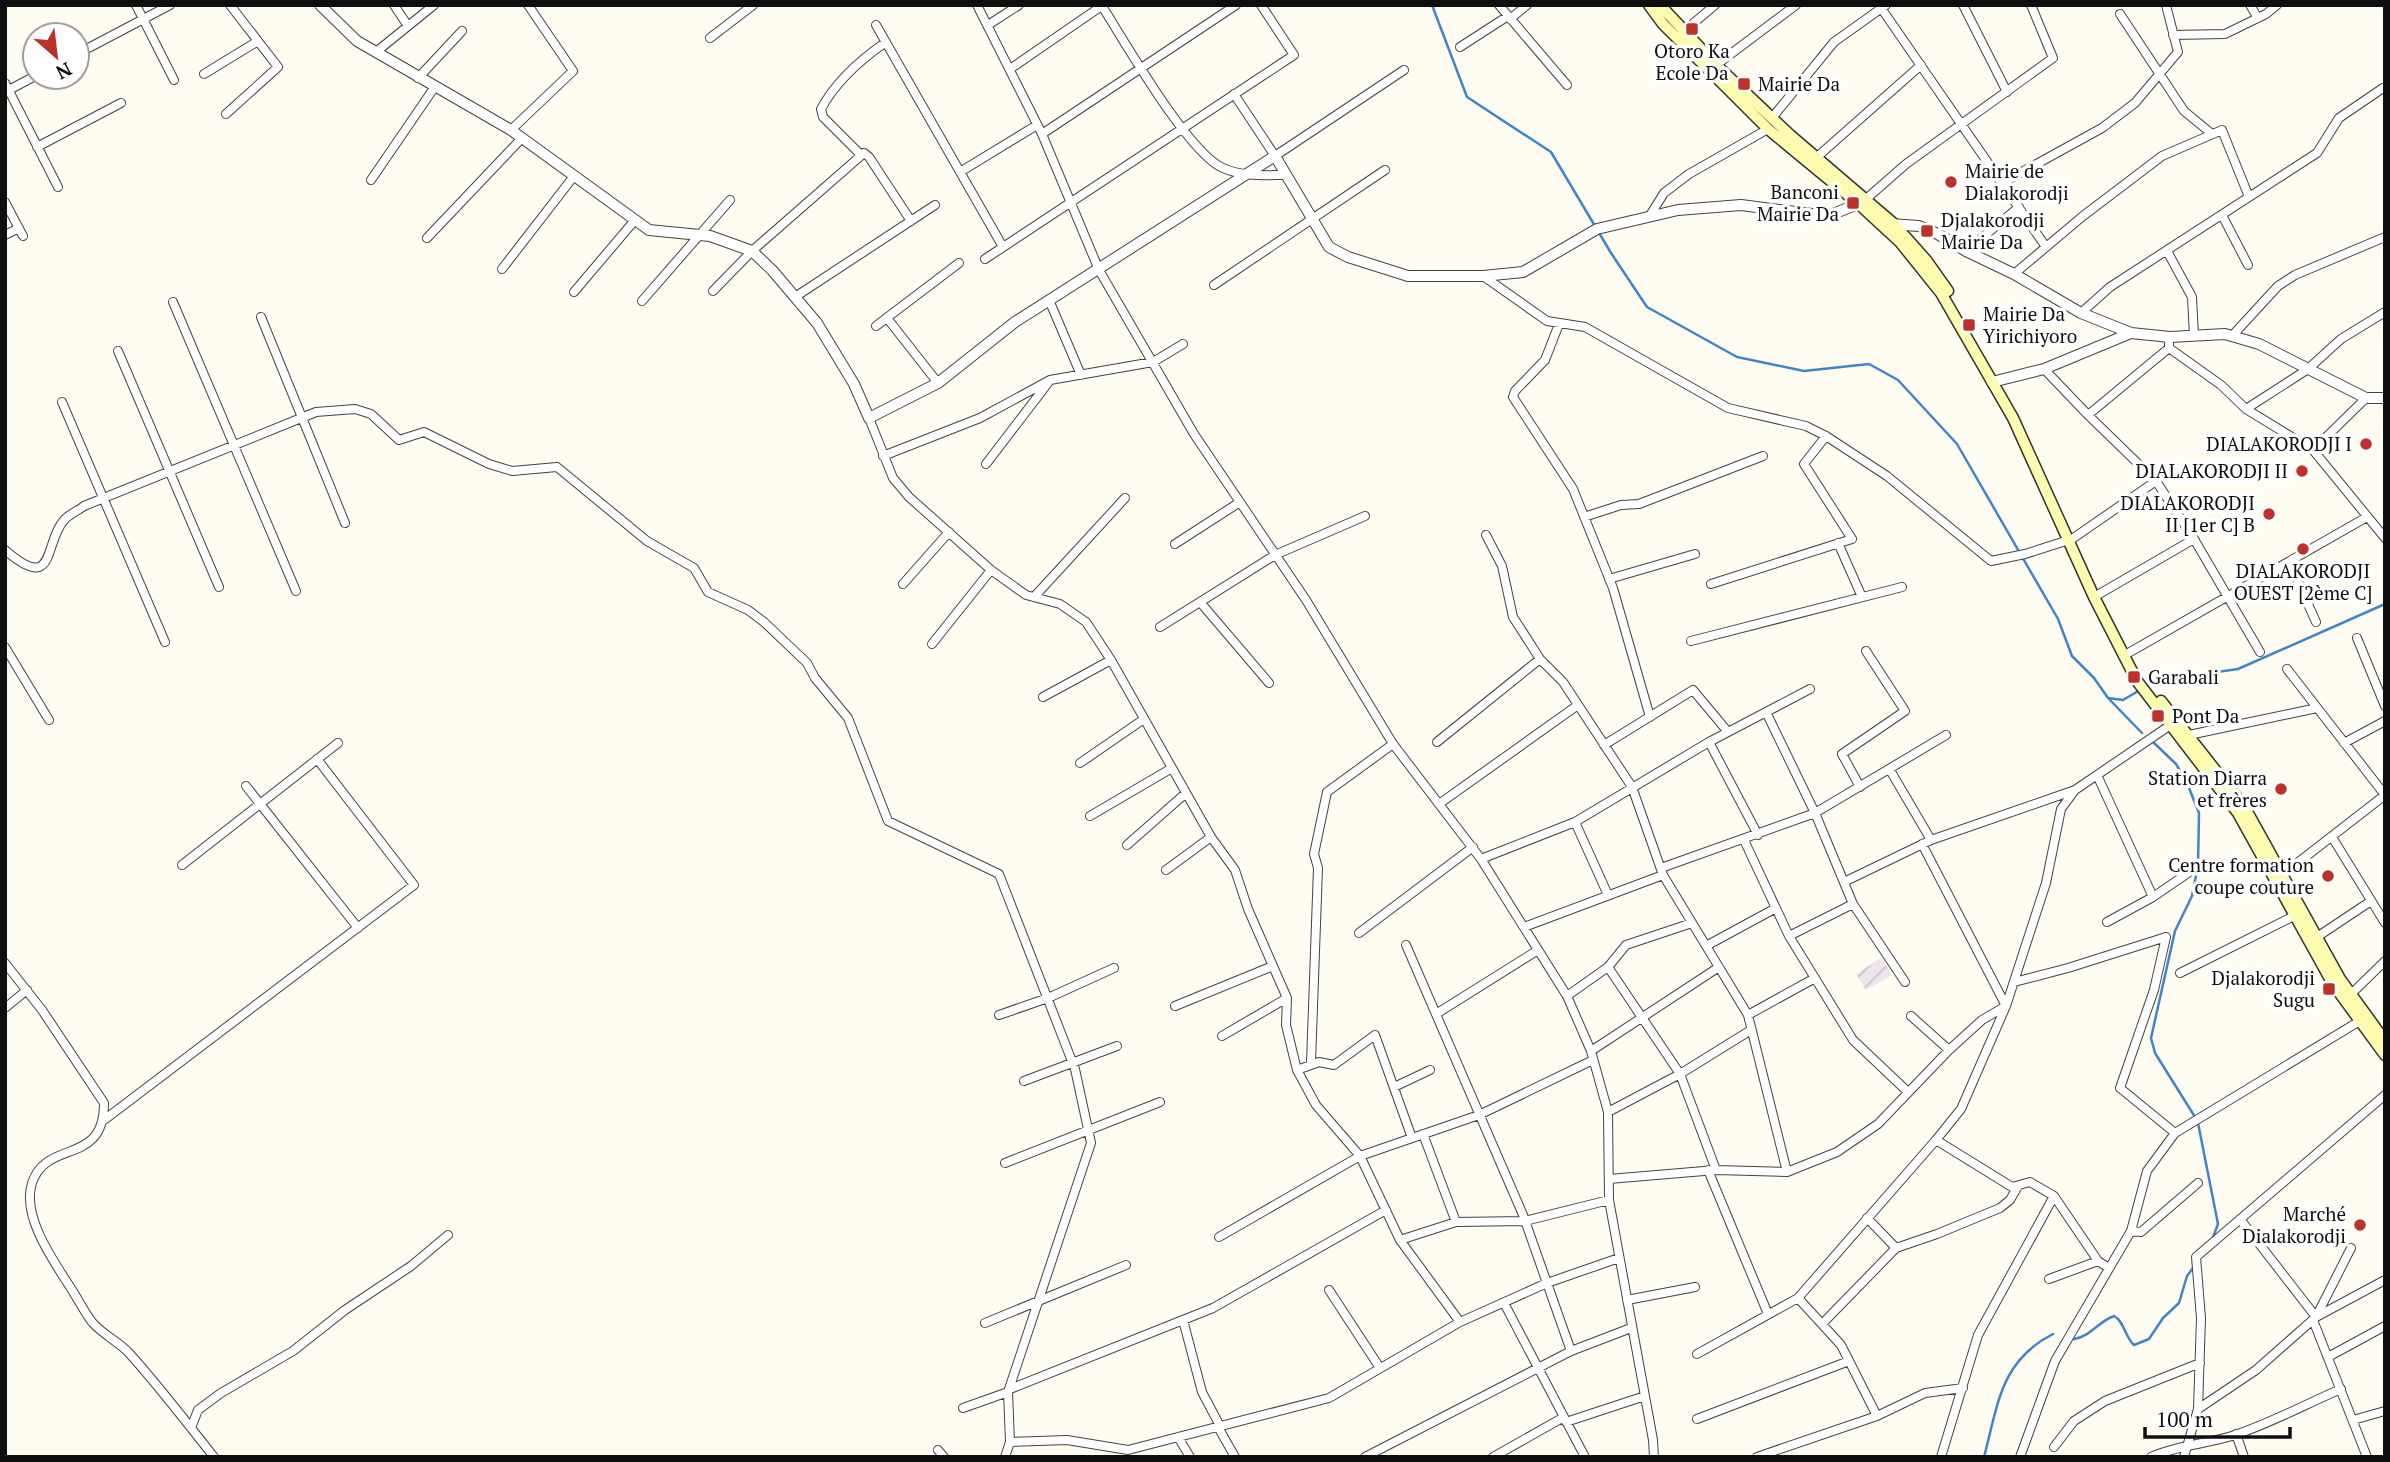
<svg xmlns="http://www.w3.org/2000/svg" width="2390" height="1462" font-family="'PT Serif',serif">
	<defs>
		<pattern id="industrial-furrows" width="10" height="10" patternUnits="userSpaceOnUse" patternTransform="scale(1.75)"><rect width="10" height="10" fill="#ede4ed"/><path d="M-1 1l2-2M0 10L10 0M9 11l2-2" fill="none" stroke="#cac2ca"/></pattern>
	</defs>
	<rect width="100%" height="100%" fill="#fffdf2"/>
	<path fill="url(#industrial-furrows)" d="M1881 958 1892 975 1866 990 1856 974Z"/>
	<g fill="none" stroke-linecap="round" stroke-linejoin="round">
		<path stroke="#4185c9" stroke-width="2.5" d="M1432 5 1467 97 1551 152 1611 253 1647 307 1737 357 1804 371 1869 364 1898 380 1957 444 2058 619 2072 656 2094 678 2108 698 2142 733
			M2145 687 2154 681 2238 669 2385 604
			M2108 698 2123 700 2140 690
			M2153 742 2176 764 2187 783 2199 813 2198 866 2192 896 2175 931 2151 1038 2155 1053 2195 1117
			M2198 1123 2218 1224 2212 1240
			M2074 1339C2090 1337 2099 1321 2114 1316 2124 1321 2125 1337 2134 1345L2149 1339 2163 1318 2179 1303 2187 1276 2193 1268
			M1984 1457C1998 1405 2000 1361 2053 1334"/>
		<defs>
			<path id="minor" d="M136 5 174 80
				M394 5 408 26
				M977 5 1042 134 1099 270 1194 434 1306 600 1393 744 1481 859 1567 996 1591 1051 1608 1112 1609 1200 1653 1440 1654 1457
				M1499 5 1567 85
				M1879 5 2046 247
				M1963 5 2007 92
				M2250 5 2258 18
				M1102 6C1125 42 1188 153 1223 168 1243 177 1265 175 1286 175
				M2120 14 2184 111 2212 134
				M1510 19 1527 5
				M876 25 1003 247
				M988 25 1019 5
				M1683 32 1715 5
				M2173 35 2225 34 2266 14 2277 5
				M710 38 753 5
				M1460 47 1508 16
				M376 52 434 5
				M77 54 170 5
				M1716 65 1796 5
				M1010 69 1103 5
				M204 74 258 41
				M418 78 462 31
				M5 83 58 187
				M9 90 35 76
				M1234 94 1275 156 1404 70
				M226 114 278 67 230 5
				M1772 118 1834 42 1886 5
				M511 130 573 71 528 5
				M1042 134 1236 5
				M37 147 121 103
				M860 154 823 117 821 109C836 81 860 60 886 42
				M1817 157 1921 65
				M960 172 1037 125
				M371 180 434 88
				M2002 183 2102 128 2135 103 2178 52 2166 5
				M1865 200 1906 164 2053 58 2031 5
				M5 202 23 236
				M2222 215 2248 265
				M1649 217 1664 193 1689 174 1768 129
				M5 235 19 228
				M427 238 522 138
				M1966 251 2019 207
				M2167 251 2192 297 2194 336
				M985 259 1294 55 1261 5
				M502 269 574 176
				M2014 274 2083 216 2162 156 2222 130 2249 197
				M1483 276 1547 321 1585 327 1728 408 1806 426 1826 436 1887 476 1991 561 2025 554 2072 539 2156 481
				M1214 285 1385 170
				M713 291 752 251 864 153 869 157 911 221
				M574 292 635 220
				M795 297 935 205
				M1049 300 1081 375
				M642 301 730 200
				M173 302 296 591
				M2081 313 2110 287 2317 153 2339 118 2383 88
				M261 317 345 523
				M887 318 938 383
				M1559 324 1545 360 1515 391 1513 397 1573 489 1613 588 1650 717
				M876 326 959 263
				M2232 336 2278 286 2295 275 2385 237
				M2169 348 2221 385 2246 409 2313 450 2385 538
				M118 351 219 587
				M2044 369 2088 415 2156 481 2194 539 2260 652
				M62 402 165 642
				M2246 409 2308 369 2341 339 2385 312
				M2088 415 2169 348V343
				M869 418 893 478 909 497 991 570 1026 595 1060 604 1086 622 1111 660 1211 837 1235 870 1248 909 1287 998 1286 1025 1297 1070 1316 1105 1360 1156 1400 1240 1460 1322
				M2313 450 2366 398
				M883 456 980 418 1050 380 1153 362 1183 344
				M986 464 1048 383
				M1584 517 1621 505 1639 504 1763 456
				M1486 535 1502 566 1513 617 1540 659 1563 682 1632 787 1663 875 1748 1015 1787 1172
				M1838 543 1862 597
				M1175 544 1240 502
				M5 550C57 595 43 542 65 519 70 514 79 510 84 506L316 412 355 409 371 414 399 440 424 432 489 464 512 471 557 467 647 541 694 568 708 592 748 610 764 622 807 663 815 678 848 718 888 821 999 874 1075 1069 1091 1143 1008 1392 1010 1442 1005 1457
				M2289 562 2316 622
				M1609 579 1695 554
				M903 584 949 532
				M1711 584 1852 539 1804 464 1826 436
				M1034 597 1125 498
				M2094 597 2194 539
				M1200 602 1269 683
				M1160 627 1275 555 1365 516
				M2357 638 2385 706
				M1691 641 1902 587
				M932 644 991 570
				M5 647 49 720
				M2123 656 2367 517
				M2287 669 2385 795
				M1043 697 1111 660
				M1766 712 1815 813 1853 904 1905 982
				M2184 738 2189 735 2317 708
				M1437 742 1540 659
				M1709 742 1758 835
				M2344 743 2385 721
				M1604 745 1693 690 1728 732
				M1080 763 1144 719
				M1890 770 1931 840
				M2097 775 2153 897
				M246 786 358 928
				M1860 787 1842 754 1905 711 1866 651
				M1439 804 1578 705
				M1090 816 1172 768
				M1575 822 1608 895
				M2332 837 2385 923
				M1744 840 1789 936 1853 1040 1908 1092
				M1127 845 1186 793
				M1481 859 1575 822 1709 742 1810 689
				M182 865 338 743
				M1661 868 1815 813 1946 735
				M1166 870 1211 837
				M2282 875 2385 795
				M1844 882 1931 840 2075 790
				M2107 922 2153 897 2188 873
				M1524 927 1663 875
				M1359 933 1473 847
				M1789 936 1853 904
				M2166 937 2154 990 2120 1088 2175 1133
				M2317 937 2371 901
				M1406 945 1523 1215 1571 1351
				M1706 946 1776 908
				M5 963 42 1010 104 1103C104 1167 47 1138 32 1183 21 1217 55 1263 72 1290 79 1301 85 1313 92 1322 103 1335 118 1341 129 1353 159 1386 186 1422 214 1457
				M1608 967 1680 1074 1716 1170
				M2180 973 2300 913
				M2014 982 2068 968 2166 937
				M1567 996 1608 967 1626 945 1692 923
				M2347 998 2385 961
				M1175 1006 1273 966
				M5 1008 27 990
				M1436 1014 1538 950
				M999 1015 1048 998 1114 968
				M1748 1015 1815 978
				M1911 1016 1949 1050
				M1222 1036 1287 998
				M1591 1051 1719 967
				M1311 1063 1318 868 1314 854 1327 792 1393 744
				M1297 1070 1319 1062 1334 1065 1375 1035 1412 1138
				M1024 1081 1117 1046
				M1394 1087 1430 1070
				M1608 1112 1680 1074 1751 1030
				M104 1120 414 885 317 759
				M1423 1134 1456 1222
				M1936 1140 2012 1187 2030 1182 2054 1196 2098 1261 2109 1268
				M1005 1163 1160 1102
				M1708 1170 1768 1314
				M1609 1179 1716 1170 1787 1172 1837 1152 1878 1124 1949 1050 1982 1020 2006 1006 2046 883 2061 809 2075 790 2175 722
				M1867 1218 1896 1248
				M2240 1219 2316 1317
				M2131 1231 2141 1232 2198 1183
				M1219 1237 1360 1156 1479 1115 1593 1060
				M1400 1240 1456 1222 1525 1221 1609 1200
				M2049 1279 2098 1261
				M1329 1290 1380 1368
				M1798 1298 1841 1345 1877 1416
				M1627 1300 1695 1287
				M1504 1303 1585 1457
				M2316 1317 2351 1248
				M1183 1320 1202 1392 1220 1426
				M2313 1320 2367 1457
				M985 1323 1126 1265
				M1822 1324 1896 1248 1937 1234 2000 1208 2010 1200 2018 1186
				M1697 1354 1798 1298 1936 1140 1961 1109 2006 1006 1922 844
				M2328 1357 2385 1326
				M1010 1389 1213 1308 1386 1210
				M963 1408 1008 1392
				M2198 1409 2256 1370 2316 1317 2385 1280
				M1697 1419 1849 1361
				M2353 1420 2385 1411
				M1566 1422 1645 1396
				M1218 1427 1235 1457
				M191 1428 198 1410 221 1393 293 1351 345 1310 411 1266 448 1235
				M2236 1434 2244 1457
				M1178 1437 1190 1457
				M1010 1442 1067 1440 1128 1450 1329 1398 1460 1322 1547 1283 1619 1258
				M2054 1447 2074 1421 2105 1401 2200 1363
				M938 1450 944 1457
				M1365 1457 1571 1351 1631 1328
				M1493 1457 1564 1417
				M1757 1457 1877 1416 1925 1393 1963 1388
				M1941 1457 1978 1335 2054 1196
				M2020 1457 2055 1361 2131 1231 2147 1171 2175 1133 2363 1019
				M2151 1457C2178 1445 2207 1444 2235 1435 2271 1423 2306 1404 2341 1389
				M2184 1457 2198 1409 2201 1318 2196 1257 2385 1095"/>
			<path id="tertiary" d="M320 5 357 41 511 130 649 230 710 236 752 251 772 270 817 323 854 384 869 418 938 383 1015 322 1275 156 1329 247 1348 257 1408 276H1483L1523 272 1597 229 1678 210 1741 205 1828 216 1865 201
				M1890 224 1919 226 1936 233 1966 251 2014 274 2081 313 2131 333 2170 337 2225 334 2259 344 2366 398H2385
				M1992 382 2044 369 2131 333"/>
			<path id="secondary" d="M1649 5 1663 24 1768 129 1860 205 1900 242 1941 293 2013 418 2094 597 2137 681 2238 813 2333 984 2385 1055
				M1660 5 1716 65 1790 135 1894 224 1926 260 1948 291
				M2161 701 2245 808 2340 979 2385 1041"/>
		</defs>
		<use href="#minor" stroke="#424242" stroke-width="10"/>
		<use href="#tertiary" stroke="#424242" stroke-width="12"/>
		<use href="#secondary" stroke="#313131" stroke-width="13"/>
		<use href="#minor" stroke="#fff" stroke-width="8"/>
		<use href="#tertiary" stroke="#fff" stroke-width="10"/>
		<use href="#secondary" stroke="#fcfbaf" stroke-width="10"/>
	</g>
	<g fill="#bc322b" stroke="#fff" stroke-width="2.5">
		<rect x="1685" y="22" width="14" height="14" rx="3.5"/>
		<rect x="1737" y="77" width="14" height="14" rx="3.5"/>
		<circle cx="1951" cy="182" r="7"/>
		<rect x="1846" y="196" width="14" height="14" rx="3.5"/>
		<rect x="1920" y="224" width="14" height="14" rx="3.5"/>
		<rect x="1962" y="318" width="14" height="14" rx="3.5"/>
		<circle cx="2366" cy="444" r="7"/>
		<circle cx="2302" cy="471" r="7"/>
		<circle cx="2269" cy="514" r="7"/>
		<circle cx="2303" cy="549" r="7"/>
		<rect x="2127" y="670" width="14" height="14" rx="3.5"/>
		<rect x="2151" y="709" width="14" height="14" rx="3.5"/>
		<circle cx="2281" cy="789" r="7"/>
		<circle cx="2328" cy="876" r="7"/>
		<rect x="2322" y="982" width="14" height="14" rx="3.5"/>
		<circle cx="2360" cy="1225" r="7"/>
	</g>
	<g text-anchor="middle" stroke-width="7" stroke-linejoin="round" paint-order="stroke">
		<g font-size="19" fill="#0f0f0f" stroke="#fff" text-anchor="end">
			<text x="1692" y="58" text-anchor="middle">Otoro Ka<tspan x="1692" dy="22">Ecole Da</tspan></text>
			<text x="1758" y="91" text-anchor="start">Mairie Da</text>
			<text x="1965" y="178" text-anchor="start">Mairie de<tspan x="1965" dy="22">Dialakorodji</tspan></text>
			<text x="1839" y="199">Banconi<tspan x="1839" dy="22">Mairie Da</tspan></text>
			<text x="1941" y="227" text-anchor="start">Djalakorodji<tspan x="1941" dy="22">Mairie Da</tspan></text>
			<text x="1983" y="321" text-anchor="start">Mairie Da<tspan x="1983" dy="22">Yirichiyoro</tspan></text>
			<text x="2352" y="451">DIALAKORODJI I</text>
			<text x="2288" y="478">DIALAKORODJI II</text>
			<text x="2255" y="510">DIALAKORODJI<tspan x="2255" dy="22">II [1er C] B</tspan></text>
			<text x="2303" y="578" text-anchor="middle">DIALAKORODJI<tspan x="2303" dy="22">OUEST [2ème C]</tspan></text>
			<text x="2148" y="684" text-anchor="start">Garabali</text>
			<text x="2172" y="723" text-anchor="start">Pont Da</text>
			<text x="2267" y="785">Station Diarra<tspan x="2267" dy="22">et frères</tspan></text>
			<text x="2314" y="872">Centre formation<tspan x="2314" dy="22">coupe couture</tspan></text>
			<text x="2315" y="985">Djalakorodji<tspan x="2315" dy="22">Sugu</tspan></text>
			<text x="2346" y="1221">Marché<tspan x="2346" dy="22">Dialakorodji</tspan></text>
		</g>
	</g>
	<rect width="2390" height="1462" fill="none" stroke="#0f0f0f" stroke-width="14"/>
	<g transform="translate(56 56) rotate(152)"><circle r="33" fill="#ffffff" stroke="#9f9f9f" stroke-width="2"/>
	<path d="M0-5L12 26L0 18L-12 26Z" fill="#bc322b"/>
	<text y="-10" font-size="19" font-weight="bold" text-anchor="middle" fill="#0f0f0f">N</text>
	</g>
	<path d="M2145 1427v10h145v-10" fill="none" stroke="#0f0f0f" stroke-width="3.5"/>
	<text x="2156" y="1427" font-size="21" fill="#0f0f0f" stroke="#ffffff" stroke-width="5" paint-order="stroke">100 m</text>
</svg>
